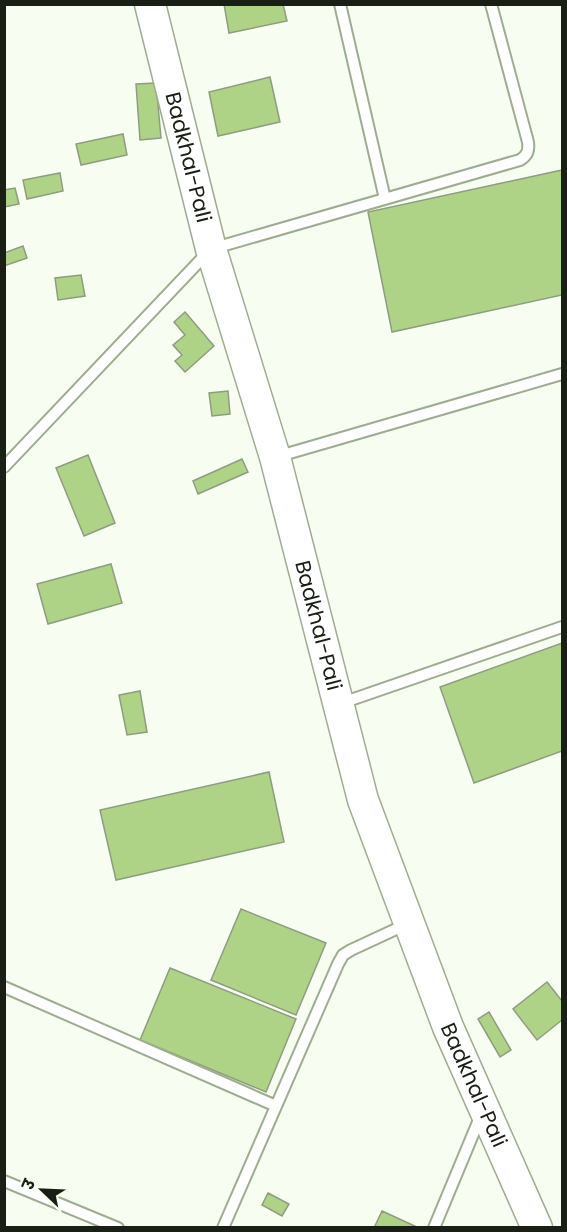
<svg xmlns="http://www.w3.org/2000/svg" width="567" height="1232" font-family="Poppins,'Noto Sans Devanagari',sans-serif">
	<rect width="100%" height="100%" fill="#f7fef1"/>
	<path fill="#aed286" stroke="#8e9d80" stroke-width="1.5" d="M224 4H283L287 21 229 33Z
		M270 77 280 122 218 136 209 92Z
		M156 83 161 138 140 140 136 84Z
		M123 134 127 155 81 165 76 144Z
		M562 170V295L392 332 368 212Z
		M60 173 63 191 27 199 23 180Z
		M15 188 19 204 4 207V190Z
		M23 246 27 258 4 266V253Z
		M81 275 85 296 58 300 55 278Z
		M185 312 214 346 185 372 175 361 182 355 173 345 185 335 174 322Z
		M228 391 230 414 212 416 209 393Z
		M88 455 115 523 84 536 56 468Z
		M242 459 248 472 198 494 193 481Z
		M111 564 122 603 48 624 37 584Z
		M562 643V751L474 783 440 687Z
		M140 691 147 732 127 735 119 695Z
		M269 772 284 842 116 880 100 810Z
		M241 909 326 943 296 1015 211 980Z
		M170 968 296 1019 266 1092 140 1040Z
		M547 982 562 1001V1020L537 1040 513 1009Z
		M489 1012 511 1050 500 1057 478 1019Z
		M268 1193 289 1204 282 1216 262 1205Z
		M382 1211 419 1228H374Z"/>
	<g fill="none" stroke-linecap="round" stroke-linejoin="round">
		<defs>
			<path id="lane" d="M340 4 385 199
				M276 457 562 374
				M4 467 211 249 520 160C528 155 529 150 528 142L491 4
				M339 704 562 627
				M4 987 276 1106
				M4 1181 118 1228
				M223 1228 338 964 343 955 351 950 407 924
				M434 1228 481 1115"/>
			<g id="secondary">
				<path id="s1" d="M150 4 211 249 275 457 363 800 448 1027 537 1228"/>
			</g>
		</defs>
		<use href="#lane" stroke="#9ead8f" stroke-width="14"/>
		<use href="#secondary" stroke="#9ead8f" stroke-width="33"/>
		<use href="#lane" stroke="#fff" stroke-width="10"/>
		<use href="#secondary" stroke="#fff" stroke-width="30"/>
	</g>
	<g text-anchor="middle" stroke-width="5" stroke-linejoin="round" paint-order="stroke">
		<g font-size="21" fill="#191f14" stroke="#f7fef1">
			<text dy="7" stroke="none"><textPath href="#s1" startOffset="158">Badkhal-Pali</textPath></text>
			<text dy="7" stroke="none"><textPath href="#s1" startOffset="644">Badkhal-Pali</textPath></text>
			<text dy="7" stroke="none"><textPath href="#s1" startOffset="1130">Badkhal-Pali</textPath></text>
		</g>
	</g>
	<rect width="567" height="1232" fill="none" stroke="#191f14" stroke-width="12"/>
	<g transform="translate(42 1190) rotate(293)" stroke="#f7fef1" stroke-width="4.5" paint-order="stroke">
	<path d="M0-4.5L10 22L0 15L-10 22Z" fill="#191f14"/>
	<text y="-9" font-size="16" font-weight="bold" text-anchor="middle" fill="#191f14">उ</text>
	</g>
</svg>
